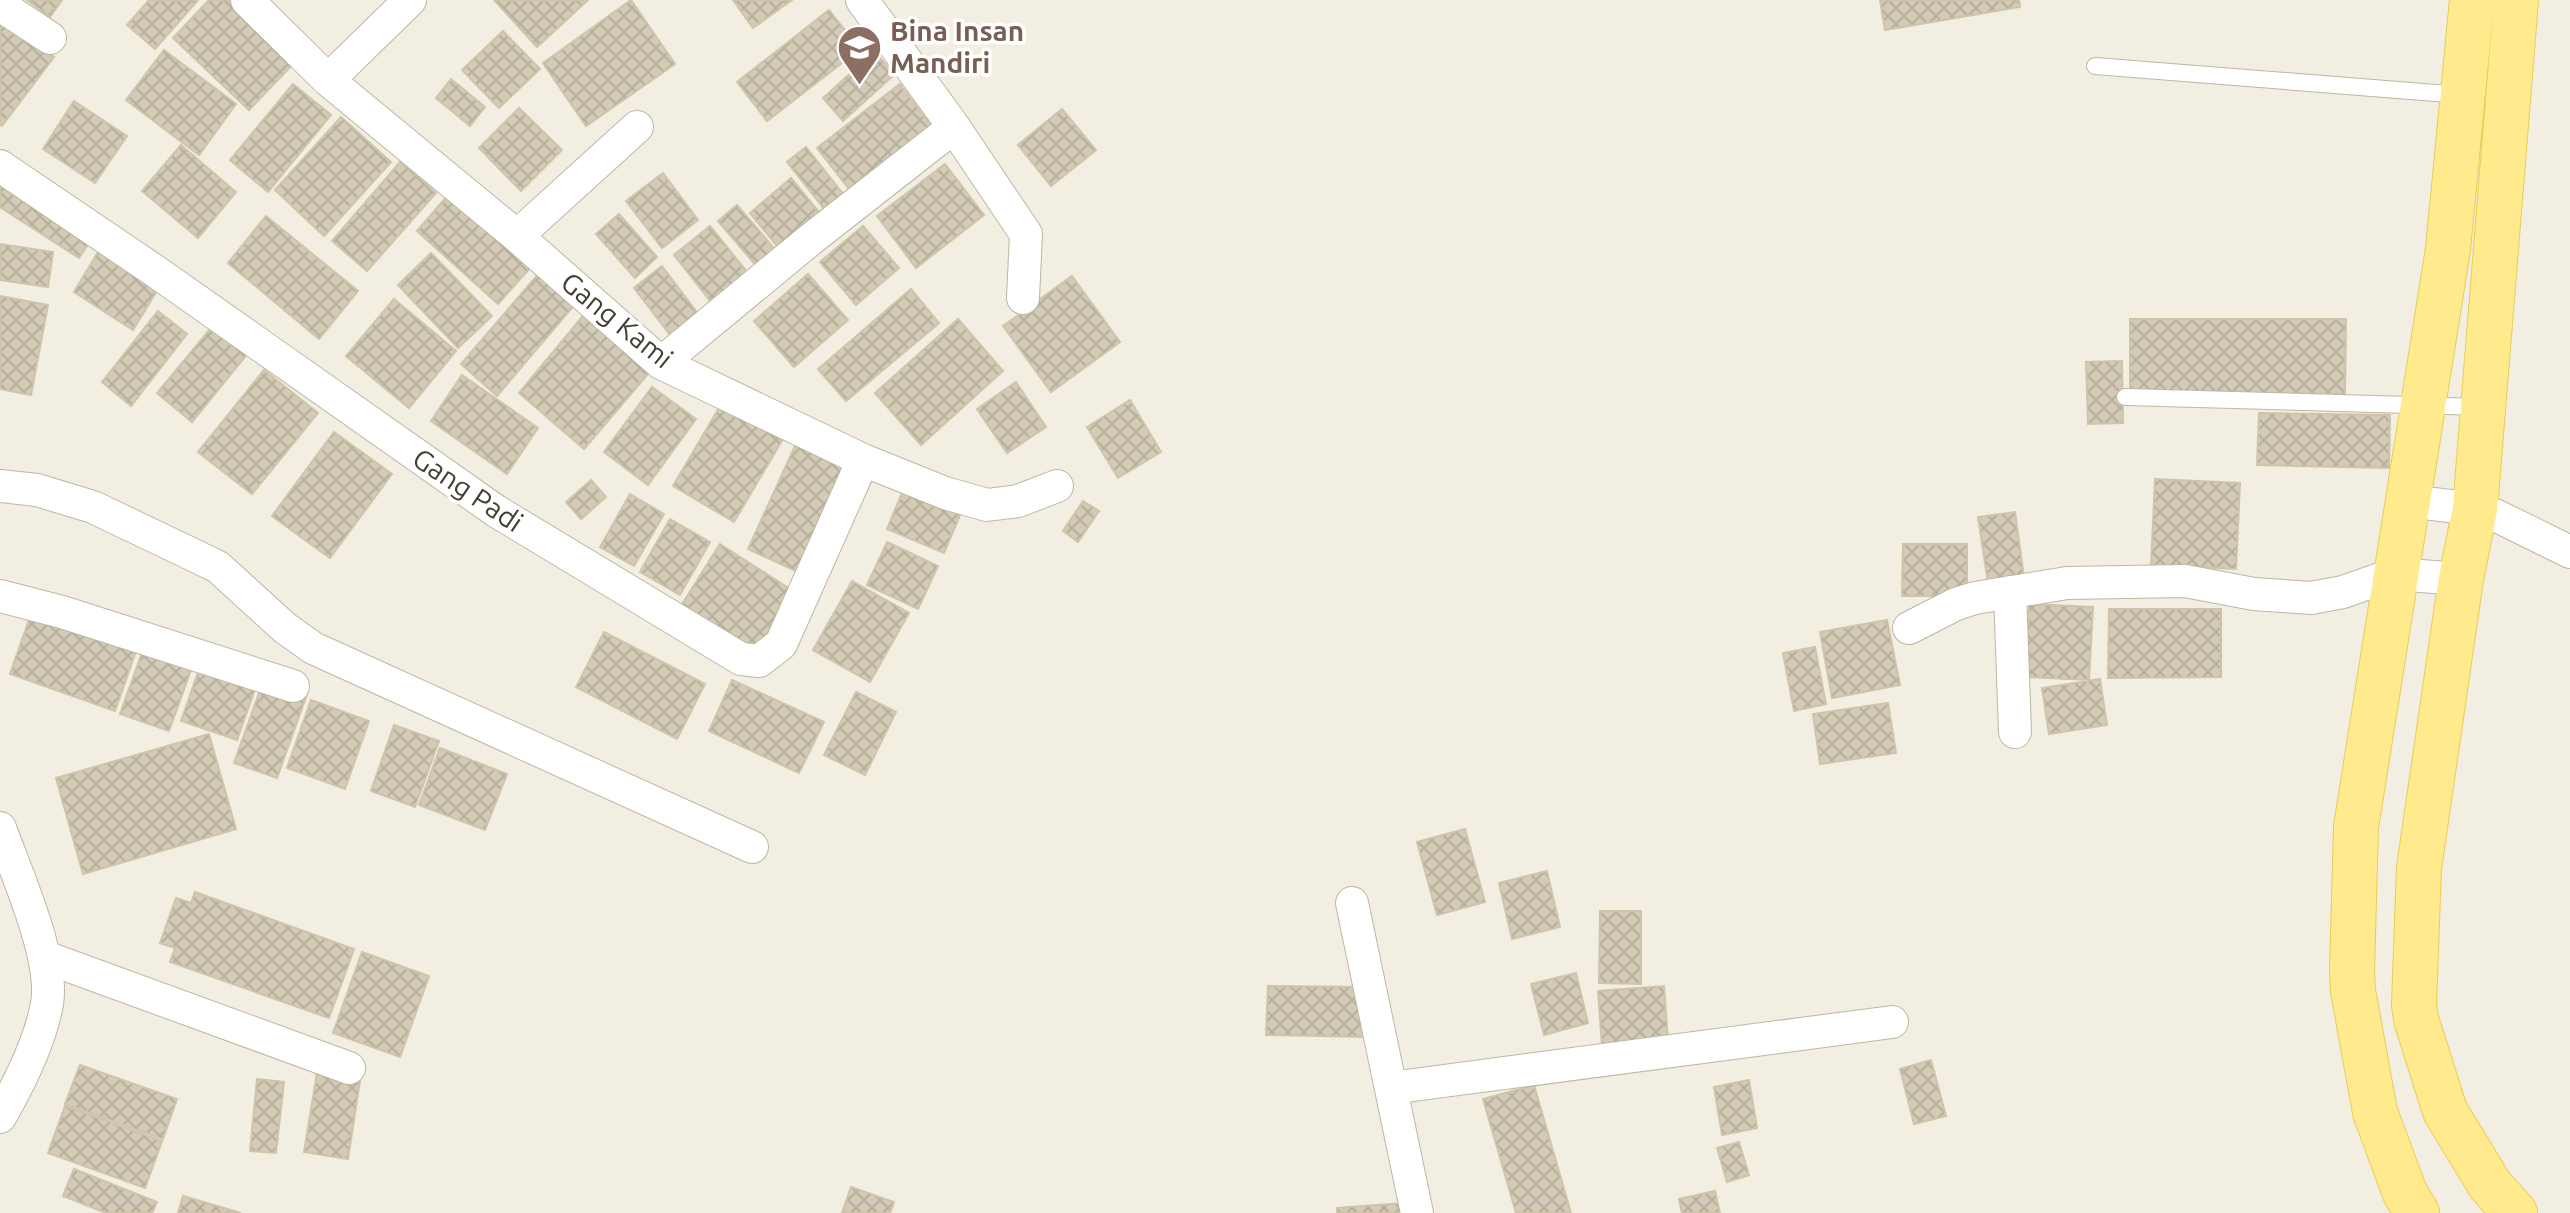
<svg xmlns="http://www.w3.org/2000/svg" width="2570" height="1213" font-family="Ubuntu,sans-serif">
	<defs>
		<pattern id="building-cross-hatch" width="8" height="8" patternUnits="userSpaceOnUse" patternTransform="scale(2)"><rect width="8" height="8" fill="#d3cbb6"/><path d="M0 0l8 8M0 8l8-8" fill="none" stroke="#b6af9d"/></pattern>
	</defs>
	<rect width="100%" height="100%" fill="#f2eee1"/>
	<path fill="url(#building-cross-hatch)" stroke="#cfc4a9" stroke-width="2" d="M27 0H62L50 17Z
		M149 0H198L155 49 127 25Z
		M209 0H232L296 61 249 110 173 38Z
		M494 0H588L537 47Z
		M631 0 675 64 586 126 543 63Z
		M733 0H792L753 28Z
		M1880 0H2019L2020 7 1885 30Z
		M829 10 860 49 767 121 737 82Z
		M0 16 54 57 2 126 0 125Z
		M503 31 540 69 499 108 462 70Z
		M164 50 236 104 199 155 126 100Z
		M874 52 895 74 843 121 823 98Z
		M451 79 485 107 470 126 436 98Z
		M293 84 331 115 268 192 230 160Z
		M900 84 938 135 856 198 817 148Z
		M74 101 127 136 95 183 43 149Z
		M519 108 562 150 521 191 479 148Z
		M1062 109 1096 150 1051 186 1018 145Z
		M341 117 391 162 324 236 275 190Z
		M181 145 236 192 198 238 142 191Z
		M806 147 848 200 829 215 787 162Z
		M401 161 436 193 367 271 332 241Z
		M945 164 984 215 916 268 877 216Z
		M663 173 698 220 662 248 626 201Z
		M791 178 827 222 786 257 750 213Z
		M0 181 91 240 79 258 0 207Z
		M449 194 531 267 498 304 417 231Z
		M737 205 778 253 759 269 718 221Z
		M619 214 657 257 635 278 596 234Z
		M266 216 358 291 319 339 228 263Z
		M710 226 752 278 715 307 674 255Z
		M863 226 899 268 856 305 820 262Z
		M0 244 53 252 48 287 0 280Z
		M98 252 158 289 133 330 74 292Z
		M431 253 492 316 458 348 398 285Z
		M662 266 699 315 671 336 634 288Z
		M540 272 576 303 497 396 461 364Z
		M808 274 848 320 794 367 754 321Z
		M1072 276 1120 342 1051 392 1003 326Z
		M911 289 939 323 846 401 818 369Z
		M0 296 48 305 31 395 0 389Z
		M394 299 456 351 409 408 346 356Z
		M158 311 187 334 131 406 102 382Z
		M587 311 653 368 584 449 519 393Z
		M958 319 1003 371 921 445 875 393Z
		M2130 319H2346L2345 394 2130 393Z
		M215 323 249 352 192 422 157 393Z
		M2122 361 2123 423 2088 424 2086 362Z
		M264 370 318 413 252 494 198 452Z
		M462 375 538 428 507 474 431 421Z
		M1016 382 1046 427 1007 453 977 409Z
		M652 387 696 419 648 485 604 452Z
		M726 396 787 432 734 522 673 486Z
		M1130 400 1161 452 1118 478 1087 427Z
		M2259 413 2390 415 2389 468 2257 465Z
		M334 432 392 474 330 558 272 516Z
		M799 437 853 462 802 574 748 549Z
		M2155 479 2240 483 2236 569 2151 565Z
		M591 480 606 497 581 519 566 502Z
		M907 481 964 506 944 553 887 529Z
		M630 494 664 514 634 566 600 547Z
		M1083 501 1099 511 1078 542 1063 531Z
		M2015 512 2024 578 1988 583 1978 517Z
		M670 519 710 542 680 595 640 572Z
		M887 542 938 566 918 609 867 585Z
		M720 544 793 591 755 653 681 606Z
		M1903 544H1967V596H1902Z
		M852 581 909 613 870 682 813 650Z
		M2029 604 2093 607 2089 680 2025 677Z
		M2109 609H2221V677L2108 678Z
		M31 614 136 651 115 711 10 674Z
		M1887 620 1900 685 1832 698 1820 632Z
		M604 632 705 684 677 739 576 687Z
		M1815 647 1826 704 1794 711 1783 653Z
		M143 650 192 667 169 731 120 714Z
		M202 661 258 681 237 740 181 721Z
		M264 679 307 694 277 778 234 763Z
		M2100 679 2107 725 2049 734 2042 688Z
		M732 680 824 722 799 773 709 731Z
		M856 692 896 712 865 775 824 755Z
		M311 700 369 721 345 789 287 768Z
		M1888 703 1896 753 1820 764 1813 714Z
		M394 725 439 741 415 807 371 791Z
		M209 734 236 829 83 874 56 778Z
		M440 748 507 774 485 830 419 805Z
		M1465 829 1485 902 1437 915 1417 842Z
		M1547 871 1560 927 1512 939 1499 883Z
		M195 892 354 949 329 1018 170 962 175 948 160 943 176 898 191 903Z
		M1600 911H1641V984L1599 983Z
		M362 952 429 976 400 1057 333 1033Z
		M1576 973 1588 1023 1544 1035 1531 984Z
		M1268 986 1368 987 1367 1037 1266 1035Z
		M1664 986 1668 1041 1602 1046 1598 991Z
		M1931 1060 1946 1116 1914 1124 1900 1069Z
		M80 1065 177 1099 163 1139 65 1104Z
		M318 1067 361 1074 348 1159 304 1152Z
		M257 1079 284 1082 276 1153 250 1151Z
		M1749 1080 1757 1128 1722 1135 1714 1087Z
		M1534 1085 1571 1213H1516L1483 1099Z
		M65 1106 162 1141 145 1188 48 1153Z
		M1739 1142 1749 1175 1727 1182 1717 1148Z
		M74 1169 157 1202 152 1213H106L63 1196Z
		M851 1187 894 1202 890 1213H842Z
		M1715 1191 1720 1213H1682L1679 1199Z
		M183 1196 241 1213H178Z
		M1403 1203 1404 1213H1337V1208Z"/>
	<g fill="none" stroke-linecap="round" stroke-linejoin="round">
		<defs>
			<path id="service" d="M2095 66 2461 95
				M2125 397 2482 407"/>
			<path id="minor" d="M247 0 328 80 517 236 661 363 863 460 945 493 987 505 1018 501 1057 486
				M862 0 954 127 1026 234 1023 298
				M0 5 50 38
				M328 80 410 0
				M0 166 155 271 496 511 741 659 759 661 781 644 863 460
				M517 236 637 127
				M661 363 811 239 954 127
				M0 486 37 490 93 507 210 563 218 567 285 628 313 648 752 847
				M2408 501 2475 509 2497 516 2570 552
				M2010 592 2015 732
				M0 596 62 612 293 686
				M1909 628 1956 604 1975 598 2067 583 2185 581 2254 594 2311 598 2343 592 2394 574 2461 579
				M0 828C16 873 55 958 47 1004 40 1042 19 1084 0 1117
				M1352 903 1417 1213
				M45 957 349 1068
				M1391 1088 1892 1022"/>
			<path id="primary" d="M2417 1213 2405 1193 2375 1112 2353 991 2352 971 2356 827 2448 249 2472 0
				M2515 1213 2490 1185 2445 1111 2416 1019 2414 1005 2419 868 2461 579 2475 509 2516 0"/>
		</defs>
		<use href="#service" stroke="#bdb7a4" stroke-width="18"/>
		<use href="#minor" stroke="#bdb7a4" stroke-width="34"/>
		<use href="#primary" stroke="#e9cc58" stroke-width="46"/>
		<use href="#service" stroke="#fff" stroke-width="16"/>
		<use href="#minor" stroke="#fff" stroke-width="32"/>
		<use href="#primary" stroke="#ffea8d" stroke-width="44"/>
	</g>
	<defs>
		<symbol id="school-pin" viewBox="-11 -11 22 30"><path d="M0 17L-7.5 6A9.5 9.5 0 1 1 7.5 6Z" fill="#8d6e63" stroke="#fff"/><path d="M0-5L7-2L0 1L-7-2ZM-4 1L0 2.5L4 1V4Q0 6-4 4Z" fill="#fff"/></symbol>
	</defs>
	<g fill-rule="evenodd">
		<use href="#school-pin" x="834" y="22" width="51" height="69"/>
	</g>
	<g text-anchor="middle" stroke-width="7" stroke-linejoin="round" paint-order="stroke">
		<g font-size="28" font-weight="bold" fill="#785e54" stroke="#fff" text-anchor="start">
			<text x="890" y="41">Bina Insan<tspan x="890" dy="32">Mandiri</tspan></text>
		</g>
		<g font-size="28" fill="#433e32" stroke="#fff">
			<text transform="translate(617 320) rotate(39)" y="10">Gang Kami</text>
			<text transform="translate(468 490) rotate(34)" y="10">Gang Padi</text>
		</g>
	</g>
</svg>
